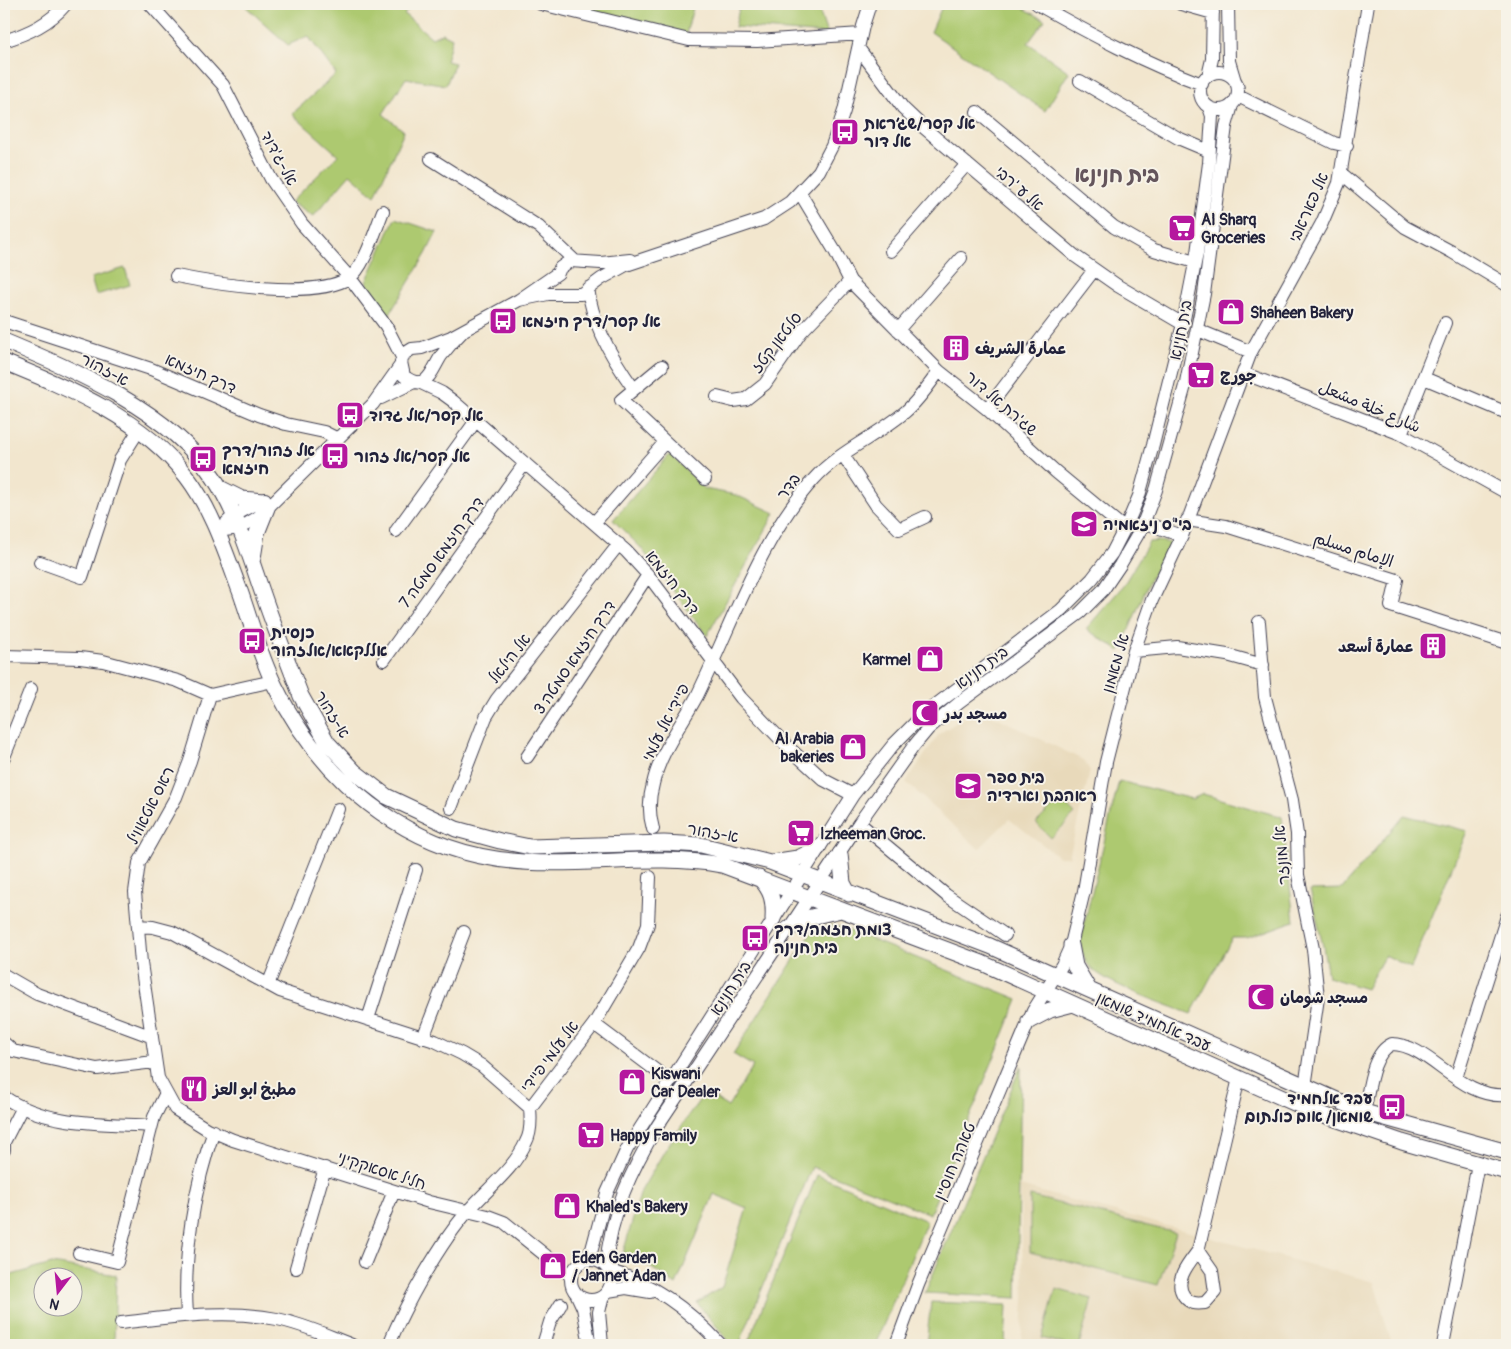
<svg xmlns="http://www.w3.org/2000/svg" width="1511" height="1349" font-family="Pangolin,'Playpen Sans Arabic','Playpen Sans Hebrew',sans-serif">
	<rect width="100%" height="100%" fill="#f7f3e8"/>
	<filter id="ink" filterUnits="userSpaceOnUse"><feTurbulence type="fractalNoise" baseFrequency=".02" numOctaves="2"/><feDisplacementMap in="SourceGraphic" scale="10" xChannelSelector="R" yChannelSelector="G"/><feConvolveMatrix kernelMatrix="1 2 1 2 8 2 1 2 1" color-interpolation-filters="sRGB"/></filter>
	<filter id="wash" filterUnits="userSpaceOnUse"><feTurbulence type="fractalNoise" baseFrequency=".0096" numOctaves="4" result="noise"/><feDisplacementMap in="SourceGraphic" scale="20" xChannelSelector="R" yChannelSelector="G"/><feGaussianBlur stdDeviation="1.12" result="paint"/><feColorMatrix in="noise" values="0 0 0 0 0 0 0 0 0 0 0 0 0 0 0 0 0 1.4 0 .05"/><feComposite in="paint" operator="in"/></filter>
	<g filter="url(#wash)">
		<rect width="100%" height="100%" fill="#f2e6ce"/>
		<path fill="#e8d9ba" d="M978 708 1085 761 1090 771 1069 857H1059L1009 819 979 849 906 782 939 734Z
			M1020 1186 1374 1282 1392 1345H1021L1024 1300Z"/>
		<path fill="#adc970" stroke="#687656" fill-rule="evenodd" d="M243 4H415L404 14 432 38 442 33 452 38 446 61 455 63 446 85 406 78 383 114 404 131 375 196 350 174 313 217 291 202 338 155 292 114 336 74 308 36 288 45Z
			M593 4H694L686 34 590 12Z
			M740 4H817L827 34 735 27Z
			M943 4H1016L1045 20 1028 43 1069 72 1045 111 931 32Z
			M395 218 437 232 426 254 386 320 366 282Z
			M125 268 130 285 96 295 91 278Z
			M670 454 705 489 736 495 775 513 707 636 641 548 613 520Z
			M1159 541 1171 543 1151 577 1120 651 1086 629 1123 586 1149 542Z
			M1119 781 1192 799 1203 794 1282 817 1294 921 1247 938H1232L1191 1014C1168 1005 1098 982 1087 963 1083 956 1081 948 1080 941Z
			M1060 799 1075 814 1051 838 1036 823Z
			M1404 815 1467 831 1411 968 1385 955 1366 989 1328 977 1323 946 1310 890 1342 889Z
			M829 925 843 928 1018 999 930 1214 812 1167 739 1345H732L697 1303 722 1287 747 1208 714 1194 676 1285 639 1259 623 1253 641 1191 665 1150 705 1092 728 1107 753 1066 733 1054 811 933Z
			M1021 1066 1017 1298 925 1293Z
			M817 1175 927 1221 875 1345H757L748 1342Z
			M1030 1196 1176 1233 1158 1285 1030 1252Z
			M52 1264 116 1275 114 1345H4V1277ZM42 1276H72V1306H42Z
			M1056 1289 1092 1299 1079 1345H1067L1042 1338Z
			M931 1302 1007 1305 1005 1345H926Z"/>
	</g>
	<g filter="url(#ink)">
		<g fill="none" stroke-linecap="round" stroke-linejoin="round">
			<defs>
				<path id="minor" d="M150 4 223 85 271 179 302 224 350 278 386 326 402 357
					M541 4 689 40 757 41 861 34
					M1037 4C1092 35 1143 62 1202 84
					M1181 4 1213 13
					M1228 4 1229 61 1235 81
					M4 41C29 33 49 24 66 4
					M859 49 903 108 922 126 1075 256 1118 286 1183 324
					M1200 91a19 19 0 1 1 38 0a19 19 0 1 1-38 0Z
					M1208 76 1212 59 1213 4
					M1080 81 1178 138 1209 151
					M1238 96 1334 143 1347 146
					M977 112 1114 227 1154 250 1195 262
					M431 159 539 227 575 261
					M1341 173 1405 227 1452 252 1507 285
					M800 193 836 253 850 281 939 371 987 409 1056 472 1125 529
					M891 251 967 164
					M176 276C216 284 313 300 349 278 364 269 376 228 383 211
					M588 288C592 324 613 360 634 389
					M519 300 548 294H581L601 279 626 265 764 219 790 202 819 171 832 146 844 111 863 26 870 4
					M4 321 151 369 259 415 286 424 324 432 338 439
					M898 330 961 258
					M1198 330 1251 352
					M463 331C455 339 448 347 441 356 432 370 427 394 404 376L401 362 404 354 412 349 422 348 451 337 519 300 558 273 560 268 570 261 601 263 630 260
					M662 366 621 400 705 479
					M1243 373 1401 434 1507 493
					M1424 378 1507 413
					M419 382 442 393 453 401 626 551 648 575 741 698 788 747 824 780 853 795
					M717 397 733 401 746 399 765 384 801 332 850 281
					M381 398 414 382
					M987 409 1094 270
					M1401 434 1445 323
					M843 455 876 505 899 529 925 517
					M1187 520 1226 526 1397 580 1391 606 1507 643
					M227 522 235 515 265 499
					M595 522 665 442
					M1143 522 1182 536
					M217 531 240 528 258 517 373 404 400 366
					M396 531 475 422
					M40 562 82 577 120 460 139 430
					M1259 622 1265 697 1292 800 1297 834 1298 875 1313 949 1318 998 1305 1087
					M1134 651 1177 647 1227 655 1263 665
					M4 656 80 658 103 661 178 681 210 695 190 761 176 797 139 863 135 892 141 963 158 1078 175 1109 207 1129 233 1140 429 1202 488 1216 504 1222 571 1276
					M384 660 525 463
					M210 695 273 681
					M4 757 31 689
					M527 757 648 575
					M451 808 486 717 497 699 619 544
					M859 823 946 895 1005 935
					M653 829C649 815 649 798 653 784 660 752 682 724 697 696 732 625 760 538 814 479 839 451 877 436 905 412 919 400 929 385 939 371
					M138 926 153 927 172 932 280 991 435 1041 462 1054 482 1066 530 1108
					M4 975 37 994 150 1036
					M268 985 338 809
					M368 1019 416 870
					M594 1024 670 1081
					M423 1038 464 932
					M4 1043 13 1051 97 1069 154 1062
					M1456 1078 1507 916
					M4 1097C46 1126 102 1123 151 1126
					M1364 1112C1369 1092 1371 1053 1392 1044 1429 1044 1461 1100 1507 1095
					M4 1150V1142L21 1109
					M1198 1251 1212 1271 1215 1292 1205 1303C1196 1304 1190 1304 1184 1296 1173 1281 1189 1263 1198 1251L1239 1078
					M79 1253 117 1262 154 1117 165 1095
					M571 1280a20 20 0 1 1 40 0a20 20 0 1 1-40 0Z
					M585 1260 592 1249 607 1193 627 1149 853 795 893 745 925 713 1061 610 1092 579 1112 553 1128 522 1139 496 1153 445 1183 324 1197 253 1209 163 1212 116 1209 107
					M365 1262 394 1191
					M606 1266C610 1214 632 1169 658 1125L859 823 913 747 928 729 959 703 1080 613 1103 590 1120 565 1141 529 1156 490 1186 382 1204 294 1226 126 1232 105
					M296 1268 325 1168
					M610 1271C653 1283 691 1312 721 1345
					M608 1291 626 1288 650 1292
					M577 1295 583 1308 590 1345
					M187 1315C183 1258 194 1185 214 1131
					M121 1323C173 1317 225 1309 277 1319 303 1324 328 1336 352 1345
					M389 1345C404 1306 441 1241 469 1210 488 1188 514 1169 526 1142 531 1133 531 1119 530 1108L594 1024 639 948 648 924 650 877
					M543 1345 550 1322 561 1304
					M602 1345 599 1312 603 1296
					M896 1345 918 1285 1033 1011 1062 965 1071 945 1084 891 1106 762 1134 651 1152 600 1182 536 1251 352 1322 223 1339 183 1368 4
					M1443 1345 1478 1164"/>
				<path id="major" d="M4 341C76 371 170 411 214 478 239 516 250 558 265 600 276 632 289 664 301 696L327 742 355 772 386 796 456 829 500 841 530 847 664 843 701 845 770 862 990 946 1364 1112 1507 1152
					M4 362C70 389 142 418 187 477 212 510 225 551 240 591 251 622 260 656 275 686 311 760 370 819 448 847 541 880 629 849 722 865L982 963 1312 1111 1402 1142 1507 1172
					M220 488 242 499 263 501
					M253 558 257 533 267 508
					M840 854 843 883 849 894
					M772 862 798 858 818 848
					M759 878C772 890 774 902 773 919
					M788 929 811 917 841 910
					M1071 945 1075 966 1088 988
					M1029 1021 1050 1010 1073 1004"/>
			</defs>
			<use href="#minor" stroke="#413f51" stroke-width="14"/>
			<use href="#major" stroke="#413f51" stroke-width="17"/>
			<use href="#minor" stroke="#fff" stroke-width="12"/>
			<use href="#major" stroke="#fff" stroke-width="15"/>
		</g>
	</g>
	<defs>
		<symbol id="bus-square" viewBox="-11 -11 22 22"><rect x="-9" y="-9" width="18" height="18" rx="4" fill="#b5179e" stroke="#f7f3e8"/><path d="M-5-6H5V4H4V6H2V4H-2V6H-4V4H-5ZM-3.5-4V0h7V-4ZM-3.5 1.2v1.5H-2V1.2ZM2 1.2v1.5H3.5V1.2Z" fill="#fff"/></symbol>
		<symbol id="supermarket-square" viewBox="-11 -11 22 22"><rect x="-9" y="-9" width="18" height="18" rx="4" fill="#b5179e" stroke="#f7f3e8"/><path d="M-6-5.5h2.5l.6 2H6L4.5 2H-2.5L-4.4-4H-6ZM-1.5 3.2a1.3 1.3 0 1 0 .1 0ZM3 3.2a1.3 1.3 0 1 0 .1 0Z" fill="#fff"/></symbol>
		<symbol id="shop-square" viewBox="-11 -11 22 22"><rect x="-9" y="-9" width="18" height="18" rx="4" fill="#b5179e" stroke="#f7f3e8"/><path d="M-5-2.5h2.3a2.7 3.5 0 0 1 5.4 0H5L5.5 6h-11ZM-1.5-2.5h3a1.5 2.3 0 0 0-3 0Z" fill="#fff"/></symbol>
		<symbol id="building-square" viewBox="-11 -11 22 22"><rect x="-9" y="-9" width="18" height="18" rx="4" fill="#b5179e" stroke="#f7f3e8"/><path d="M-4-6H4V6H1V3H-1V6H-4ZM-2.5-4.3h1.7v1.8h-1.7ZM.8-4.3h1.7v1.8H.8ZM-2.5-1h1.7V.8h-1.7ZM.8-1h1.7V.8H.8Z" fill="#fff"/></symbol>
		<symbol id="school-square" viewBox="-11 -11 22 22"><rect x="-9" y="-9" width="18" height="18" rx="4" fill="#b5179e" stroke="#f7f3e8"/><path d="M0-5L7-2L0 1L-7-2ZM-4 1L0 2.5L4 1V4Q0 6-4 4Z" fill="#fff"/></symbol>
		<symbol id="mosque-square" viewBox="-11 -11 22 22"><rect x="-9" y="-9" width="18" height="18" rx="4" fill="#b5179e" stroke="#f7f3e8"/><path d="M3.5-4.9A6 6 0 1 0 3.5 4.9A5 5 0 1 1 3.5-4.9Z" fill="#fff"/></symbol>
		<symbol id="restaurant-square" viewBox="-11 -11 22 22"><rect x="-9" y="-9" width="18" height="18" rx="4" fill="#b5179e" stroke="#f7f3e8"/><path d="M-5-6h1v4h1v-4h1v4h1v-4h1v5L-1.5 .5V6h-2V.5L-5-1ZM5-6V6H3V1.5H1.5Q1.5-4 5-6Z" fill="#fff"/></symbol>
	</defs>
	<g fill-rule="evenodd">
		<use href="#bus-square" x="829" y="116" width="32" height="32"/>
		<use href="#supermarket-square" x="1166" y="212" width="32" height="32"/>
		<use href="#shop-square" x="1215" y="296" width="32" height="32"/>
		<use href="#bus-square" x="487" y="305" width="32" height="32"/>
		<use href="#building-square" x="940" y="332" width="32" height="32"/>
		<use href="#supermarket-square" x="1185" y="359" width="32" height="32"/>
		<use href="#bus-square" x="334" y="399" width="32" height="32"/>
		<use href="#bus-square" x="319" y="440" width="32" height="32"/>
		<use href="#bus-square" x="187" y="443" width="32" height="32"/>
		<use href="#school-square" x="1068" y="508" width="32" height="32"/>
		<use href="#bus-square" x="236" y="625" width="32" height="32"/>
		<use href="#building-square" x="1417" y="630" width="32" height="32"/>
		<use href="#shop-square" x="914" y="643" width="32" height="32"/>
		<use href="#mosque-square" x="909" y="697" width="32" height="32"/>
		<use href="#shop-square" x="837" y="731" width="32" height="32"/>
		<use href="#school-square" x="952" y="770" width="32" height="32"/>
		<use href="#supermarket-square" x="785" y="817" width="32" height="32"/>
		<use href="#bus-square" x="739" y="922" width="32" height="32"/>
		<use href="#mosque-square" x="1245" y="981" width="32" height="32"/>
		<use href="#shop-square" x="616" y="1066" width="32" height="32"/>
		<use href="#restaurant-square" x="178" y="1073" width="32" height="32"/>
		<use href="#bus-square" x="1376" y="1091" width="32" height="32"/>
		<use href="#supermarket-square" x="575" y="1119" width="32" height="32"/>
		<use href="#shop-square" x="551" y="1190" width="32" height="32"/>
		<use href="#shop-square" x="537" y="1250" width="32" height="32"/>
	</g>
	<g text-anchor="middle" stroke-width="4" stroke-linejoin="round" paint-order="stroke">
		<g font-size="16" font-weight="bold" fill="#22223b" stroke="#f7f3e8" text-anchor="start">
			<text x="864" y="129">אל קסר/שג׳ראת<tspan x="864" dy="18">אל דור</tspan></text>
			<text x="1201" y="225">Al Sharq<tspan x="1201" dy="18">Groceries</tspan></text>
			<text x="1250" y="318">Shaheen Bakery</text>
			<text x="522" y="327">אל קסר/דרך חיזמא</text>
			<text x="975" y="354">عمارة الشريف</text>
			<text x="1220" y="381">جورج</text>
			<text x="369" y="421">אל קסר/אל גדוד</text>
			<text x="222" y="456">אל זהור/דרך<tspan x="222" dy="18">חיזמא</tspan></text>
			<text x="354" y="462">אל קסר/אל זהור</text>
			<text x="1103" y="530">בי"ס ניזאמיה</text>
			<text x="271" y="638">כנסיית<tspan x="271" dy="18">אללקאא/אלזהור</tspan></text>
			<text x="1414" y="652" text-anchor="end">عمارة أسعد</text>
			<text x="911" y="665" text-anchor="end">Karmel</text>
			<text x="944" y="719">مسجد بدر</text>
			<text x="834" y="744" text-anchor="end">Al Arabia<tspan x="834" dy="18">bakeries</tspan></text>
			<text x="987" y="783">בית ספר<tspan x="987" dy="18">ראהבת וארדיה</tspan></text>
			<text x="820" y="839">Izheeman Groc.</text>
			<text x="774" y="935">צומת חזמה/דרך<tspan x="774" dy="18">בית חנינה</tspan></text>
			<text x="1280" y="1003">مسجد شومان</text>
			<text x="651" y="1079">Kiswani<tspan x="651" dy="18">Car Dealer</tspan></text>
			<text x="213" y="1095">مطبخ ابو العز</text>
			<text x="1373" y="1104" text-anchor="end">עבד אלחמיד<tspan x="1373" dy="18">שומאן/ אום כולתום</tspan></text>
			<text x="610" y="1141">Happy Family</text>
			<text x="586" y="1212">Khaled's Bakery</text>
			<text x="572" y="1263">Eden Garden<tspan x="572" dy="18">/ Jannet Adan</tspan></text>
		</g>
		<g font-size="16" fill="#22223b" stroke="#f7f3e8">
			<text transform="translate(280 158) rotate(61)" y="6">אל-ג'דוד</text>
			<text transform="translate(1020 188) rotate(41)" y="6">אל ע 'רבי</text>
			<text transform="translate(1308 207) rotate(-66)" y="6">אל פאראבי</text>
			<text transform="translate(1180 330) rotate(-79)" y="6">בית חנינא</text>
			<text transform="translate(776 342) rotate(-52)" y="6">סלטאן קטז</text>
			<text transform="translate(105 369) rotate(28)" y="6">א-זהור</text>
			<text transform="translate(201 373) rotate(24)" y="6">דרך חיזמא</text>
			<text transform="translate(1002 403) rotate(41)" y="6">שג'רת אל דור</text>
			<text transform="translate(1370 406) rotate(23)" y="6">شارع خلة مشعل</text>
			<text transform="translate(788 486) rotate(-54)" y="6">בדר</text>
			<text transform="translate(1354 549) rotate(18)" y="6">الإمام مسلم</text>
			<text transform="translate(441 552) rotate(-54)" y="6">דרך חיזמא סמטה 7</text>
			<text transform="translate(673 582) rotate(52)" y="6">דרך חיזמא</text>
			<text transform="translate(574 657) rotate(-56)" y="6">דרך חיזמא סמטה 3</text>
			<text transform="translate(509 658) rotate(-52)" y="6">אל הילאל</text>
			<text transform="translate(1115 663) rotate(-74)" y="6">אל מאמון</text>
			<text transform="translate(981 667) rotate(-36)" y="6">בית חנינא</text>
			<text transform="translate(333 714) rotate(58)" y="6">א-זהור</text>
			<text transform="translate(665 722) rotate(-63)" y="6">פיידי אל עלמי</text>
			<text transform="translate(150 805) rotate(-63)" y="6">ראס אטאוויל</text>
			<text transform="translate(713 832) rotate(10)" y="6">א-זהור</text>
			<text transform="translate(1281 855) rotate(-95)" y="6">אל מונזר</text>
			<text transform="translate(730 988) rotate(-57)" y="6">בית חנינא</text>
			<text transform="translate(1154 1021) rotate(24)" y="6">עבד אלחמיד שומאן</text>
			<text transform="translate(549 1056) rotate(-53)" y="6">אל עלמי פיידי</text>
			<text transform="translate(954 1161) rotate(-67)" y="6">טאהה חוסיין</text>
			<text transform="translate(382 1170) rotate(18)" y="6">חליל אסאקקיני</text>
		</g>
		<g font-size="21" font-weight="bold" fill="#64555c" stroke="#f7f3e8">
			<text x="1117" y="182">בית חנינא</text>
		</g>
	</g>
	<rect width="1511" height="1349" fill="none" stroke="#f7f3e8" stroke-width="20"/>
	<g transform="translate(58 1292) rotate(196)"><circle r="24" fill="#f7f3e8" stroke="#a29fa3"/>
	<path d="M0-4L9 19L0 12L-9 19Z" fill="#b5179e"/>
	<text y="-8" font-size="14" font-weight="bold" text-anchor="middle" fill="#22223b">N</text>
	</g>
</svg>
